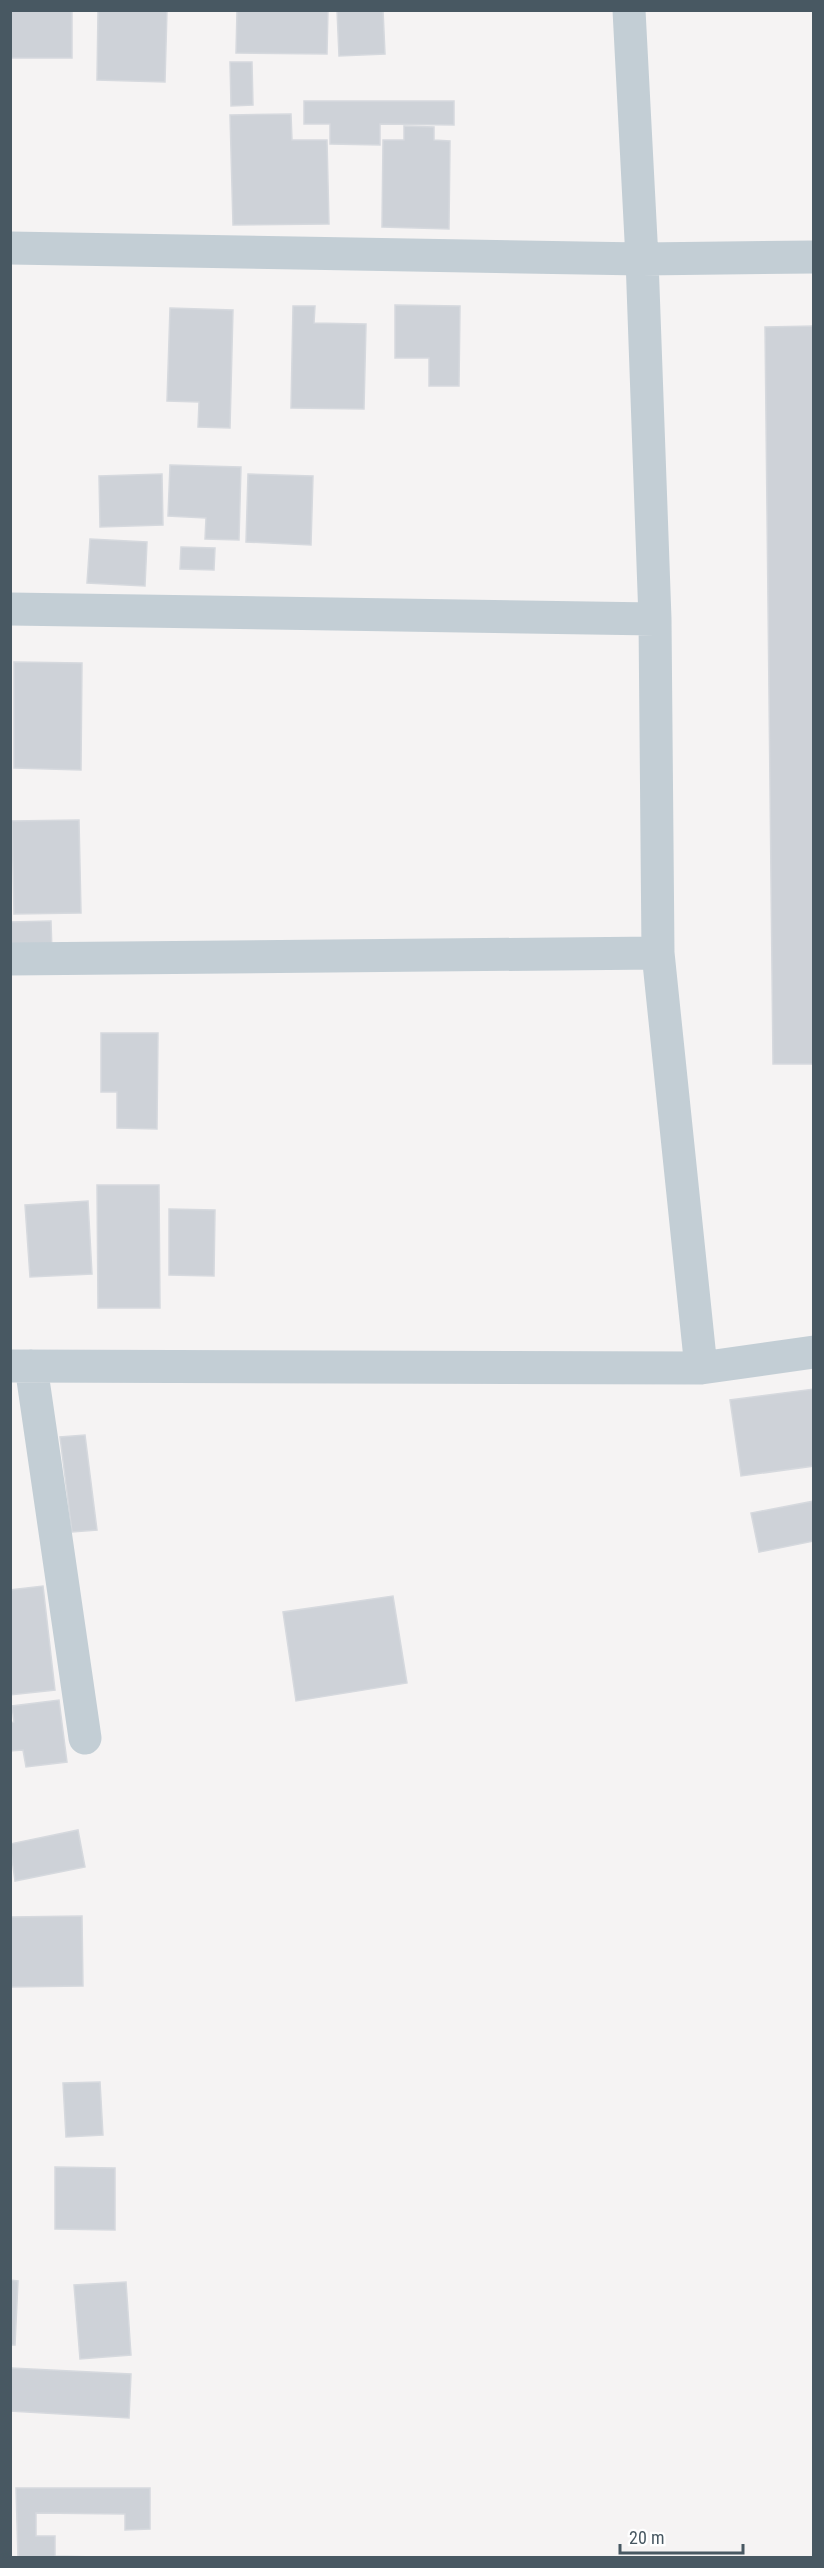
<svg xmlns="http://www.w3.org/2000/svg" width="824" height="2568" font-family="'Roboto Condensed',sans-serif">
	<rect width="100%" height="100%" fill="#f5f3f3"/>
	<path fill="#ced2d8" stroke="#d6d9de" stroke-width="1.5" d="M10 10H72V58H10Z
		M98 10H167L165 82 97 80Z
		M237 10H328L327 54 236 53Z
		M337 10H383L385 54 339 56Z
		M230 62H252L253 105 231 106Z
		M304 101H454V125L380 124V145L330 144V124H304Z
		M291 114 292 140H327L329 224 233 225 230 115Z
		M404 126 434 127V140L450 141 449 229 382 227 383 140H404Z
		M395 305 460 306 459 386H429V358H395Z
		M293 306H315L314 323 366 324 364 409 291 408Z
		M170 308 233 310 230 428 198 427 199 402 167 401Z
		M814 326V1064H773L765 327Z
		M170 465 241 467 239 540 205 539 206 518 168 516Z
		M162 474 163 525 100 527 99 476Z
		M248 474 313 476 311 545 246 542Z
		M90 539 147 542 145 586 87 583Z
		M181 547 215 548 214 570 180 569Z
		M14 662 82 663 81 770 14 768Z
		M79 820 81 913 14 914 12 821Z
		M51 921 52 952 10 953V922Z
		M101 1033H158L157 1129 117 1128V1092H101Z
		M97 1185H159L160 1308H98Z
		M88 1201 92 1274 30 1277 25 1205Z
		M169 1209 215 1210 214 1276 169 1275Z
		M814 1389V1466L741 1476 730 1400Z
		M85 1435 97 1530 72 1532 60 1437Z
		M814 1501V1541L759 1552 751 1513Z
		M43 1586 55 1690 10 1695V1590Z
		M393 1596 407 1683 296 1701 283 1612Z
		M59 1700 67 1762 26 1767 23 1750 10 1751V1723L14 1722 12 1706Z
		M78 1830 85 1867 15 1881 10 1844Z
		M82 1916 83 1986 10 1987V1917Z
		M100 2082 103 2135 66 2137 63 2083Z
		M55 2167 115 2168V2230L55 2229Z
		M10 2280 18 2281 15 2345H10Z
		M126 2282 131 2355 80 2359 74 2285Z
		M11 2368 131 2374 129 2418 10 2411Z
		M16 2488H150V2529L125 2530V2514L36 2513V2536H55V2556L138 2558H18Z"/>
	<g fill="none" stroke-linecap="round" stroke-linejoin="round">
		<path stroke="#c3ced5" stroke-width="33" d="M629 10 642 259 655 619 658 953 701 1368
			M10 248 642 259 814 257
			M10 609 655 619
			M10 959 658 953
			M10 1366 701 1368 814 1352
			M31 1366 85 1738"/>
	</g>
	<rect width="824" height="2568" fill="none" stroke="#485862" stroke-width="24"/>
	<path d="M620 2544v9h123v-9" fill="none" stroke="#485862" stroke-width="3"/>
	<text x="629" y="2544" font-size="18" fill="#485862" stroke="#ffffff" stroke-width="4.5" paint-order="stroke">20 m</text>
</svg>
